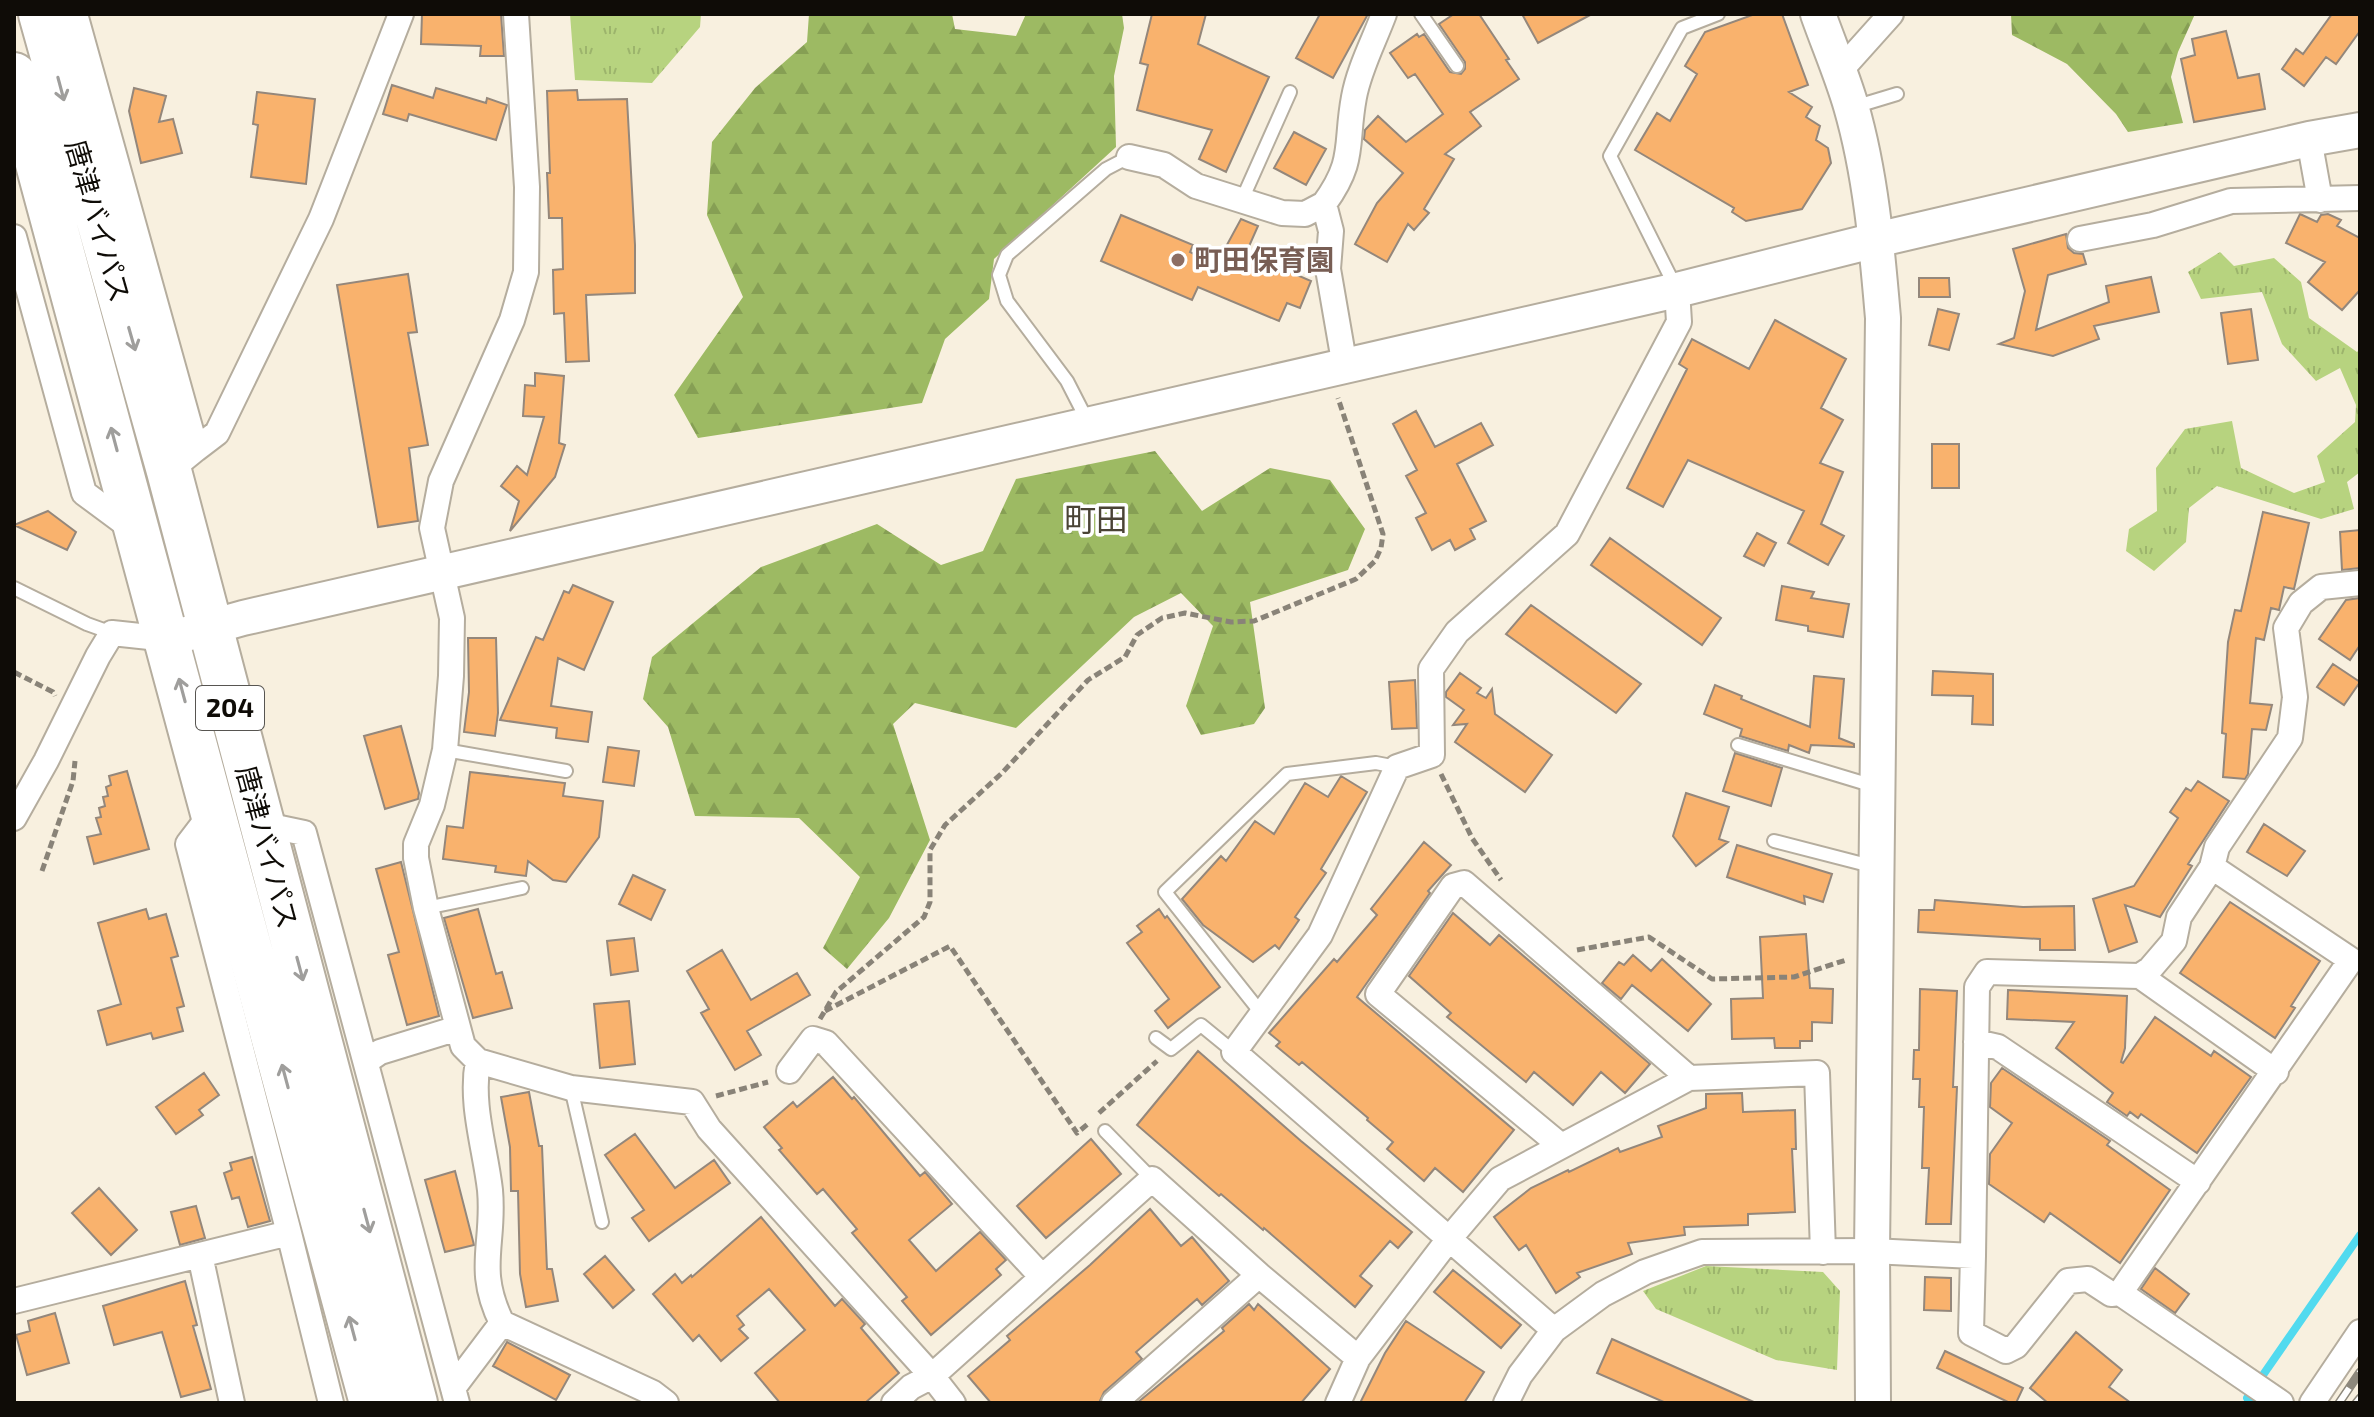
<svg xmlns="http://www.w3.org/2000/svg" width="2374" height="1417" font-family="'Exo 2','Noto Sans JP',sans-serif">
	<defs>
		<pattern id="grass-tufts" width="24" height="20" patternUnits="userSpaceOnUse" patternTransform="scale(2)"><rect width="24" height="20" fill="#b7d37f"/><path d="M3 7l-1-3M5 7V3M7 7l1-3M15 17l-1-3M17 17v-4M19 17l1-3" fill="none" stroke="#9cb46c"/></pattern>
		<pattern id="forest-firs" width="22" height="20" patternUnits="userSpaceOnUse" patternTransform="scale(2)"><rect width="22" height="20" fill="#9dba63"/><path d="M5 1l3.5 6h-7zM16 11l3.5 6h-7z" fill="#869f54"/></pattern>
	</defs>
	<rect width="100%" height="100%" fill="#f8f0df"/>
	<path fill="url(#grass-tufts)" d="M570 14H701L700 27 652 83 575 80Z
		M2220 252 2234 266 2274 258 2301 282 2309 318 2357 352 2360 349V472L2347 482 2354 509 2321 519 2217 486 2189 508 2186 542 2154 571 2126 551 2129 529 2157 511 2156 468 2185 429 2232 421 2241 468 2294 493 2325 482 2317 456 2355 422 2356 405 2340 368 2316 381 2282 344 2262 292 2201 299 2188 272Z
		M1706 1266 1823 1272 1840 1291 1837 1370 1776 1360 1656 1309 1643 1291Z"/>
	<path fill="url(#forest-firs)" d="M809 14H952L955 29 1016 36 1026 14H1122L1124 28 1114 76 1116 147 994 259 989 299 945 339 922 403 698 438 674 395 743 297 707 215 712 142 755 88 807 42Z
		M2011 14H2195L2178 52 2171 77 2183 123 2128 132 2116 114 2067 64 2012 35Z
		M1155 451 1202 511 1270 468 1330 480 1365 529 1348 570 1250 602 1265 708 1254 724 1201 735 1186 706 1213 626 1181 593 1134 617 1016 728 915 703 893 724 930 840 889 918 847 969 823 948 860 877 799 818 695 816 668 727 643 699 652 657 761 567 877 524 941 565 983 551 1016 479Z"/>
	<g fill="none" stroke-linecap="round" stroke-linejoin="round">
		<path stroke="#52daef" stroke-width="8" d="M2250 1403 2247 1398 2360 1235"/>
	</g>
	<path fill="#f9b26d" stroke="#94877b" stroke-width="2" d="M422 14H501L504 56H480L481 46 421 44Z
		M1152 14H1206L1198 44 1269 77 1226 172 1199 159 1212 130 1137 110 1148 65 1140 63Z
		M1320 14H1368L1333 78 1296 58Z
		M1454 14H1479L1509 59 1506 60 1519 79 1470 112 1481 126 1445 154 1454 159 1424 209 1429 213 1414 230 1408 224 1387 262 1355 244 1377 203 1403 173 1364 139 1365 130 1378 116 1406 142 1443 114 1415 74 1408 78 1390 53 1417 34 1419 37 1424 34 1450 72 1461 74 1465 69V62L1439 24Z
		M1522 14H1592L1538 43Z
		M1755 14H1782L1808 85 1789 92 1812 107 1806 117 1820 126 1816 140 1828 148 1831 163 1802 209 1746 221 1732 212 1734 208 1635 150 1657 113 1670 121 1697 74 1685 66 1705 32Z
		M2332 14H2360V31L2336 64 2326 57 2304 86 2282 69 2296 49 2303 54Z
		M2226 31 2238 78 2259 74 2265 109 2194 122 2181 59 2195 55 2192 39Z
		M392 85 433 98 436 88 486 103 487 98 507 105 496 140 409 114 407 121 383 114Z
		M134 88 166 96 159 122 173 119 182 153 141 163 129 111Z
		M577 90 578 100 627 99 635 245V293L586 295 589 361 566 362 564 313 554 314 553 270 563 269 562 218H549L547 173H550L547 91Z
		M257 92 315 99 306 184 251 177 258 125 253 124Z
		M1294 132 1326 149 1306 185 1274 168Z
		M2300 214 2317 222 2321 215 2328 214 2341 220 2337 226 2360 238V290L2342 310 2308 282 2325 262 2286 243Z
		M1121 215 1193 245 1190 252 1216 265 1241 219 1258 226 1246 253 1311 281 1300 308 1287 303 1279 321 1198 287 1192 300 1101 261Z
		M2066 234 2068 248 2074 253 2083 254 2086 264 2048 275 2036 330 2109 302 2106 286 2151 277 2159 312 2094 326 2099 339 2053 356 1999 344 2014 338 2025 291 2013 249Z
		M408 274 417 332 408 333 428 445 409 448 418 521 378 527 337 285Z
		M1919 278H1949L1950 297H1919Z
		M1938 309 1959 314 1949 350 1929 345Z
		M2251 309 2258 360 2228 364 2221 313Z
		M1775 320 1846 359 1821 408 1843 420 1820 463 1843 472 1821 524 1844 536 1828 565 1788 543 1804 511 1688 460 1663 507 1627 488 1687 369 1679 364 1692 339 1749 369Z
		M535 373 564 376 559 443 565 445 555 477 510 531 519 501 501 486 517 466 527 475 544 417 523 416 525 385 535 386Z
		M1416 411 1435 447 1481 423 1493 445 1457 464 1486 521 1470 529 1475 539 1455 550 1450 540 1432 550 1416 518 1426 513 1406 476 1417 470 1393 424Z
		M1932 444H1959V488H1932Z
		M48 511 76 532 67 550 14 525Z
		M2263 512 2309 523 2294 589 2284 587 2279 610 2271 608 2264 640 2256 638 2250 703 2272 705 2266 730 2252 729 2248 774 2245 779 2223 777 2226 734 2222 733 2228 642 2235 610 2241 611Z
		M2360 530V568L2342 570 2340 532Z
		M1757 533 1776 543 1764 566 1744 556Z
		M1610 538 1721 618 1702 645 1591 565Z
		M573 585 613 602 584 670 558 658 551 706 592 712 588 742 556 738 557 728 500 720 536 637 543 640 564 591 569 593Z
		M1782 586 1814 592 1811 598 1849 604 1843 637 1808 631V626L1776 620Z
		M2360 598V645L2350 660 2319 639 2346 600Z
		M1531 605 1641 684 1616 713 1506 634Z
		M468 638H496L498 713 495 736 464 732 469 692Z
		M2333 664 2360 682 2344 705 2317 687Z
		M1933 671 1993 674V725L1972 724 1973 696 1932 695Z
		M1460 673 1481 688 1477 693 1486 698 1492 689 1495 714 1552 755 1525 792 1455 742 1467 724 1453 725 1464 710 1446 697V692Z
		M1814 676 1844 679 1839 738 1854 744V747L1811 745 1809 753 1789 745 1788 751 1740 736 1742 729 1704 714 1715 685 1742 696 1741 699 1810 727Z
		M1415 680 1417 728 1392 729 1389 682Z
		M401 726 419 793 418 799 385 809 364 736Z
		M608 747 639 751 634 786 603 782Z
		M1735 753 1782 768 1771 806 1723 791Z
		M127 771 149 849 94 864 87 837 101 834 96 818 101 817 99 808 105 806 103 797 108 796 106 787 111 785 109 776Z
		M470 772 565 783 563 796 603 801 599 837 566 882 553 880 528 861 526 876 495 872 496 866 443 859 447 826 463 828Z
		M1341 776 1367 792 1321 869 1326 873 1295 917 1299 920 1279 949 1275 945 1253 962 1203 925 1182 899 1221 856 1226 861 1255 821 1274 834 1305 783 1328 797Z
		M2198 781 2229 801 2188 864 2192 866 2160 917 2125 905 2137 942 2109 952 2093 899 2134 886 2178 818 2170 812 2186 788 2191 791Z
		M1686 793 1729 807 1719 839 1728 842 1696 866 1673 836Z
		M2264 824 2305 851 2287 876 2247 852Z
		M1424 842 1451 865 1428 891 1430 893 1357 997 1514 1130 1463 1192 1435 1168 1424 1181 1387 1149 1393 1142 1367 1120 1368 1118 1302 1062 1299 1065 1276 1046 1280 1042 1269 1033 1334 959 1337 962 1377 915 1371 909Z
		M1737 845 1832 874 1823 902 1804 896 1805 904 1727 877Z
		M401 862 439 1016 407 1025 388 955 399 952 376 869Z
		M633 875 665 890 651 920 619 904Z
		M1935 900 2023 907 2074 906 2075 950H2040V939L1918 932 1919 910H1934Z
		M2230 902 2320 961 2291 1006 2295 1008 2275 1038 2180 973Z
		M146 909 149 919 166 914 178 956 171 958 184 1006 177 1008 183 1031 153 1039 151 1033 107 1045 98 1011 121 1004 98 923Z
		M478 909 496 974 502 972 512 1008 473 1018 444 918Z
		M1159 909 1165 918 1167 916 1220 987 1168 1028 1155 1011 1169 999 1127 943 1142 932 1137 926Z
		M1453 913 1490 945 1499 935 1650 1064 1625 1093 1601 1072 1573 1105 1534 1072 1526 1082 1447 1017 1451 1013 1409 976Z
		M1806 934 1810 988 1833 989 1832 1023 1812 1022V1041H1800V1048H1775L1774 1038 1732 1039 1731 999 1763 998 1760 937Z
		M634 938 638 971 611 975 607 941Z
		M722 950 751 1000 797 973 810 995 747 1031 761 1055 735 1070 701 1013 709 1009 687 971Z
		M1633 955 1651 971 1662 959 1711 1004 1688 1031 1632 985 1621 999 1602 983 1619 962 1624 965Z
		M1920 989 1957 991 1953 1087H1957L1951 1224H1926L1929 1168H1922L1924 1107H1919L1920 1079H1913L1914 1050H1919Z
		M2008 990 2127 996 2125 1048 2121 1062 2123 1063 2155 1017 2211 1056 2214 1051 2251 1077 2197 1153 2141 1114 2138 1118 2130 1112 2127 1116 2107 1102 2113 1093 2056 1048 2074 1022 2007 1019Z
		M629 1001 635 1064 600 1068 594 1004Z
		M1198 1051 1301 1141 1412 1232 1398 1248 1390 1241 1360 1276 1372 1286 1355 1307 1264 1228 1263 1230 1221 1194 1219 1196 1137 1125Z
		M2002 1068 2110 1141 2107 1145 2170 1190 2120 1263 2050 1213 2044 1222 1989 1184 1990 1154 2012 1123 1990 1107 1991 1083Z
		M204 1073 219 1095 199 1110 203 1115 176 1134 156 1107Z
		M833 1077 852 1099 854 1097 920 1176 925 1172 952 1204 909 1240 936 1271 980 1232 1006 1260 996 1269 1001 1275 931 1335 902 1301 907 1297 852 1233 857 1229 823 1189 817 1194 779 1150 782 1148 764 1127 793 1102 797 1107Z
		M529 1092 539 1146H542L547 1269H552L558 1301 526 1307 520 1274 518 1191H511L510 1147 501 1097Z
		M1742 1093 1743 1112 1795 1110 1796 1149H1792L1795 1212 1748 1214V1225L1684 1227 1685 1235 1628 1243 1632 1254 1577 1273 1580 1277 1556 1293 1526 1245 1519 1250 1494 1217 1531 1188 1568 1170 1569 1172 1618 1148 1620 1152 1662 1137 1658 1126 1706 1108V1094Z
		M635 1134 675 1188 714 1160 730 1183 649 1241 632 1218 644 1210 605 1155Z
		M1091 1139 1121 1174 1046 1238 1017 1206Z
		M252 1157 270 1221 248 1227 239 1197 232 1199 224 1173 232 1170 230 1163Z
		M455 1171 474 1245 445 1252 425 1180Z
		M99 1188 137 1230 111 1255 72 1213Z
		M196 1206 205 1238 180 1245 171 1212Z
		M1150 1209 1181 1246 1192 1237 1229 1281 1202 1305 1197 1299 1136 1352 1142 1359 1104 1392 1099 1403H991L968 1376 1010 1340 1007 1336 1090 1265Z
		M761 1217 835 1306 842 1299 865 1324 861 1328 899 1373 865 1403H780L755 1373 805 1330 769 1289 737 1316 744 1325 739 1329 748 1338 721 1361 699 1335 693 1341 653 1294 675 1274 682 1283 691 1275 692 1277Z
		M605 1256 634 1290 613 1308 584 1274Z
		M2155 1268 2189 1294 2175 1313 2141 1289Z
		M1453 1270 1521 1325 1501 1348 1434 1292Z
		M1925 1277 1951 1278V1311L1924 1310Z
		M185 1281 197 1325 193 1326 211 1389 181 1397 162 1332 114 1345 103 1306Z
		M1249 1304 1254 1310 1258 1304 1330 1369 1301 1403H1137L1224 1331 1222 1328Z
		M55 1313 69 1363 27 1375 16 1335 30 1331 28 1321Z
		M1406 1321 1484 1372 1464 1403H1360L1385 1353Z
		M2076 1332 2122 1370 2109 1387 2131 1403H2048L2030 1388Z
		M1612 1339 1756 1403H1666L1597 1373Z
		M507 1342 570 1375 556 1400 493 1366Z
		M1945 1351 2023 1388 2016 1403H2010L1937 1368Z"/>
	<g fill="none" stroke-linecap="round" stroke-linejoin="round">
		<defs>
			<path id="lane" d="M1421 14 1457 66
				M1854 107 1897 94
				M1241 202 1290 92
				M1676 288 1610 156 1682 28 1718 14
				M1088 422 1067 381 1007 301 999 275 1007 255 1106 169 1129 157
				M14 588 87 624 112 633
				M1738 745 1877 787
				M445 750 566 771
				M1774 841 1875 867
				M426 908 522 888
				M1262 1014 1165 892 1287 774 1376 763 1397 767
				M1156 1038 1171 1049 1201 1025 1234 1052
				M571 1088 602 1222
				M1105 1131 1152 1179"/>
			<path id="street" d="M75 14 196 449 169 471
				M516 14 527 187 526 272 512 320 441 481 432 528 452 618 451 676 445 750 432 805 416 844V858L426 908 463 1046 478 1061 571 1088 692 1102 709 1129 932 1376 953 1403
				M1839 72 1891 14
				M2309 139 2320 200
				M1129 157 1164 165 1196 186 1282 213 1305 214 1324 204
				M14 237 84 493 134 530
				M2080 239 2153 225 2231 201 2360 198
				M1345 367 1328 269 1331 231 1324 204C1356 160 1345 145 1354 97 1359 69 1374 41 1384 14
				M196 449 217 433 321 219 401 14
				M214 810 188 844 289 1233 331 1403
				M14 818 46 761 98 656 112 633 168 639
				M261 824 304 833 457 1403
				M2140 976 2276 1072
				M1976 1042 1998 1047 2198 1182
				M367 1061 380 1052 458 1028
				M478 1061C470 1104 485 1147 490 1190 495 1244 475 1269 502 1323L653 1393 666 1403
				M789 1071 813 1039 826 1043 1042 1277
				M1560 1145 1378 994 1453 886 1464 883 1689 1078
				M200 1255 232 1403
				M1973 1256 1971 1333 2006 1351 2016 1346 2068 1281 2088 1279 2111 1294 2120 1293 2281 1403
				M2120 1293 2351 960 2212 867
				M14 1301 289 1233
				M1554 1330 1234 1052 1320 935 1397 767 1432 755 1431 669 1457 632 1567 534 1679 322 1677 290
				M453 1388 502 1323
				M894 1403 911 1387 932 1376 1152 1179 1259 1275 1358 1358
				M1114 1403 1259 1275
				M1338 1403 1358 1358 1449 1239 1500 1179 1689 1078 1817 1073 1823 1252
				M1506 1403 1520 1375 1554 1330 1603 1294 1645 1272 1702 1252 1872 1251 1973 1256 1977 987 1987 972 2140 976 2150 969 2174 941 2179 917 2212 867 2217 847 2290 738 2295 697 2286 628 2301 603 2321 587 2360 583
				M2312 1403 2360 1332"/>
			<path id="secondary" d="M1818 14C1829 45 1842 75 1851 106 1871 175 1877 248 1883 318L1872 1251 1873 1403
				M186 634 243 618 1677 290 1876 240 2309 139 2360 130"/>
			<path id="highway" d="M41 14 169 471 415 1403
				M14 75 372 1403"/>
		</defs>
		<use href="#lane" stroke="#b5ad9e" stroke-width="16"/>
		<use href="#street" stroke="#b5ad9e" stroke-width="28"/>
		<use href="#secondary" stroke="#b5ad9e" stroke-width="38"/>
		<use href="#highway" stroke="#b5ad9e" stroke-width="48"/>
		<path stroke="#898378" stroke-width="5" stroke-dasharray="8 4" stroke-linecap="butt" d="M14 672 53 692 55 696
			M1441 774 1472 838 1501 880
			M42 871 73 781 75 761
			M1577 950 1649 937 1712 979 1794 977 1846 960
			M825 1011 950 946 1077 1133 1089 1123
			M820 1019 836 992 924 917 930 902V850L945 825 1002 773 1088 680 1125 657 1137 635 1162 618 1185 613 1231 622 1254 621 1356 579 1375 561 1381 548 1383 534 1338 398
			M716 1096 768 1082
			M1099 1113 1157 1061"/>
		<use href="#lane" stroke="#fff" stroke-width="12"/>
		<use href="#street" stroke="#fff" stroke-width="24"/>
		<use href="#secondary" stroke="#fff" stroke-width="34"/>
		<use href="#highway" stroke="#fff" stroke-width="44"/>
		<defs>
			<path id="rail" d="M2339 1403 2360 1372
				M2356 1403 2360 1398"/>
		</defs>
		<use href="#rail" stroke="#8d887c" stroke-width="9"/>
		<use href="#rail" stroke="#fff" stroke-width="6" stroke-dasharray="18" stroke-linecap="butt"/>
	</g>
	<defs><path id="oneway-shaft" d="M-6 0H5M1.5-3L5.5 0L1.5 3" fill="none" stroke-width="1.6" stroke-linecap="round" stroke-linejoin="round" transform="scale(2)"/></defs>
	<g stroke="#9f9e9c">
		<use href="#oneway-shaft" transform="translate(61 89) rotate(75)"/>
		<use href="#oneway-shaft" transform="translate(132 339) rotate(74)"/>
		<use href="#oneway-shaft" transform="translate(114 439) rotate(-105)"/>
		<use href="#oneway-shaft" transform="translate(182 690) rotate(-105)"/>
		<use href="#oneway-shaft" transform="translate(300 969) rotate(75)"/>
		<use href="#oneway-shaft" transform="translate(285 1076) rotate(-105)"/>
		<use href="#oneway-shaft" transform="translate(367 1221) rotate(75)"/>
		<use href="#oneway-shaft" transform="translate(352 1328) rotate(-105)"/>
	</g>
	<circle fill="#8d6e63" stroke="#fff" stroke-width="3" cx="1178" cy="260" r="8"/>
	<g text-anchor="middle" stroke-width="7" stroke-linejoin="round" paint-order="stroke">
		<rect fill="#fff" stroke="#575551" stroke-width="2" x="196" y="686" width="68" height="44" rx="6"/>
		<g font-size="26" font-weight="bold" fill="#0f0c07">
			<text x="230" y="717">204</text>
		</g>
		<g font-size="28" fill="#0f0c07" stroke="#fff">
			<text transform="translate(98 221) rotate(74)" y="10">唐津バイパス</text>
			<text transform="translate(267 847) rotate(75)" y="10">唐津バイパス</text>
		</g>
		<g font-size="28" font-weight="bold" fill="#785e54" stroke="#fff" text-anchor="start">
			<text x="1194" y="270">町田保育園</text>
		</g>
		<g font-size="32" fill="#4a4335" stroke="#fff">
			<text x="1096" y="531">町田</text>
		</g>
	</g>
	<rect width="2374" height="1417" fill="none" stroke="#0f0c07" stroke-width="32"/>
</svg>
